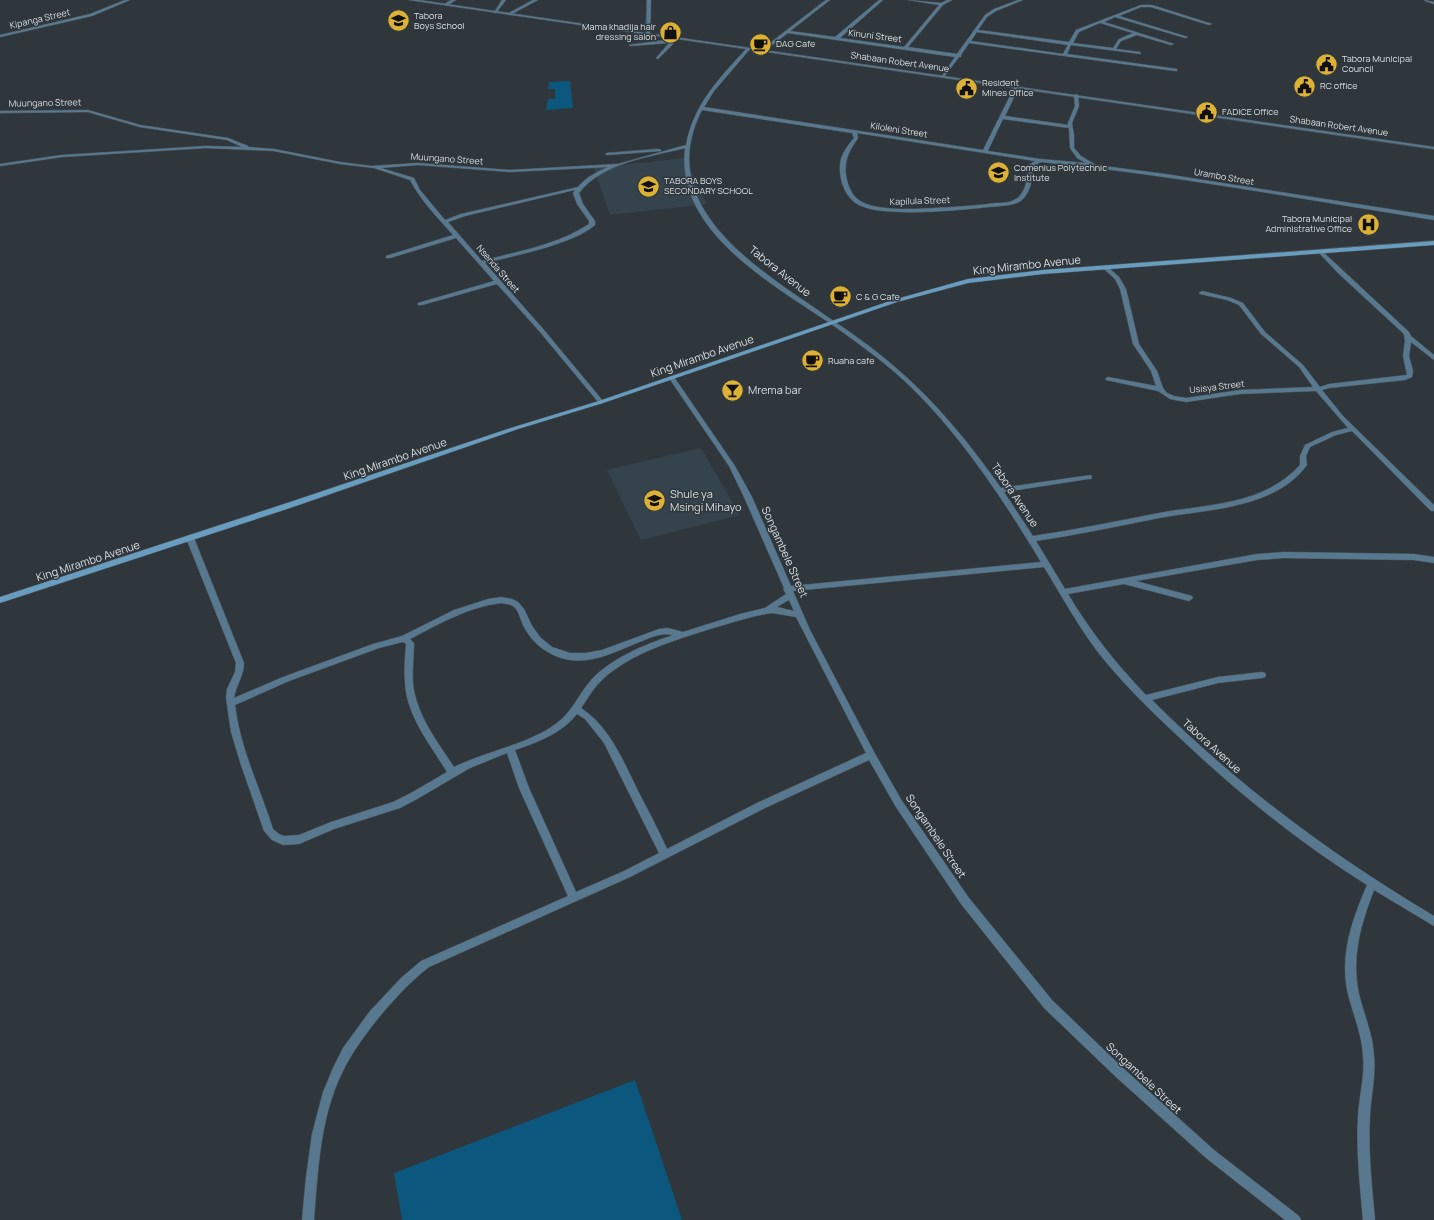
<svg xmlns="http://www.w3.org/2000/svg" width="1434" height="1220" font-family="Manrope,sans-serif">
	<rect width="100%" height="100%" fill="#2f373d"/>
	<path fill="#35434d" d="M685 158 707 204 610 215 594 168Z
		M701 448 740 515 641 540 607 470Z"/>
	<path fill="#0c577d" d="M570 81 573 108 546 110 548 99H555V89H548L549 82Z
		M635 1080 682 1220H402L394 1173Z"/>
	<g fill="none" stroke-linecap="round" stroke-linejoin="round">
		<defs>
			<path id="minor" d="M125 0H130L92 16 0 37V35L90 14Z
				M451 0H456L448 5H446V3Z
				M502 0H506L496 13H494Z
				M533 0H538L510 15 507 14Z
				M647 0H651L650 34 648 35 646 34Z
				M826 0H830L790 31 835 37 879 0H883L840 38 904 47 939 5 908 0 941 3 947 0H952L943 5 908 47 957 54 985 15 994 9 1018 0H1023L996 11 987 17 978 30 1069 42 1076 30 1141 5H1152L1212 24 1209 25 1151 7H1141L1119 16 1188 37 1185 38 1115 17 1104 22 1174 44 1171 45 1137 35 1121 41 1116 49 1140 52 1141 54 1071 45 1067 54 1177 69V71H1175L969 43 961 55V57H959L944 77 942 76 955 57 788 33 763 52H761V50ZM1100 23 1133 33 1119 39 1113 48 1073 43 1079 32ZM977 32 1068 45 1063 54 971 41Z
				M1424 0 1434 2V4L1425 1Z
				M674 39 676 40 675 42 658 59 656 58 669 43 631 46 629 45Z
				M747 48 750 49 714 91 704 107 983 150 1015 86 1019 87 1005 116 1068 125V123L1075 106 1074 95 1076 94 1078 95 1079 106 1072 123 1074 135V148L1081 156 1096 165 1165 174 1434 216V220C1303 199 1172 175 1041 162L1033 166C1033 178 1030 198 1017 203 1009 206 998 206 989 207 960 210 884 218 859 205 843 197 836 172 842 156 845 149 849 144 854 138L852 133 702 110C653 205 755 267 822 313 847 330 872 347 895 367 936 402 970 444 1001 488L1091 475 1092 477 1091 479H1088L1004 492 1033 536C1075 530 1117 521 1159 513 1208 504 1264 505 1300 465V456L1305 445 1332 432 1348 428 1316 391 1240 394 1186 402 1170 399 1158 391 1106 380 1105 379 1108 377 1156 386 1151 371 1133 344 1120 289 1115 279 1104 269V267H1108L1119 277 1126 289 1139 344 1157 371 1163 388 1167 393 1174 396 1186 398 1240 390 1313 387 1299 367 1261 334 1239 305 1227 300 1200 294 1199 293 1202 291 1231 298 1243 303 1265 332 1303 365 1320 387 1329 384 1407 375 1403 356 1405 341 1404 334 1338 273 1319 253 1318 252 1321 250 1409 332 1411 336 1434 355V360L1411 342 1409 356 1413 371 1412 377 1405 380 1329 388 1322 390 1343 416 1434 505V511H1431L1352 431 1336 435 1310 447 1306 456 1307 465C1275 509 1208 509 1159 518 1118 526 1077 535 1036 541L1065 589 1257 554 1284 552 1414 554 1434 557V563L1414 560 1284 558 1257 560 1136 581 1192 596 1193 598 1189 601 1124 584 1068 594C1090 631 1116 664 1146 695L1218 677 1262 672 1265 673 1266 675 1265 677 1262 678 1218 683 1152 700C1236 784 1331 855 1434 916V926L1374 890C1361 924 1351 957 1359 994 1364 1015 1373 1034 1374 1056 1376 1076 1371 1096 1370 1116 1368 1151 1372 1186 1375 1220H1363C1360 1186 1356 1151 1358 1117 1359 1096 1365 1076 1363 1056 1362 1034 1353 1015 1348 994 1339 956 1352 920 1367 885 1300 843 1238 793 1181 739 1151 711 1122 683 1097 651 1077 624 1061 595 1044 567L793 591 810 630 874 752 902 801 969 898 1052 1000 1124 1069 1214 1150 1299 1216 1301 1220H1285L1206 1158 1116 1077 1044 1008 961 904 896 807 869 760 765 808 630 877 429 967C411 981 396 997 381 1015 366 1033 352 1052 342 1073 320 1118 318 1171 314 1220H302L306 1177 312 1134 323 1092 333 1068 343 1048 370 1011 401 978 421 961 568 896 519 788 507 753 470 768 417 799 400 808 334 829 299 844 283 845 272 840 264 831 241 765 231 732 226 698 227 689 235 672 236 663 186 538 187 536H193L194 538 244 663C244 676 236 685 234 698L283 677 373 644 402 636 454 610 488 599 501 597 512 599 518 602 524 609 532 626 540 637 552 647 570 653H586L602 650 659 629 668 628 683 632 740 614 765 608 786 594 783 589 784 588 744 497 729 466 669 378 672 376 674 377 735 466 752 497 791 586 1041 562C1004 501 965 441 914 390 890 366 862 346 834 326 776 286 675 233 685 148 650 157 603 162 579 193L583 204 595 221V225C574 244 513 256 485 263L544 330 603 401 604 402 601 404 599 403 540 332 497 284 422 305H418V303L494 281 456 238 390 258H386V256L453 235C438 218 421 201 410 180L374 168 340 164 274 151 206 148 62 157 0 166V164L62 155 206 146 242 147 227 140 140 127 88 112 0 113V111L88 110 140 125 228 138 248 146V147L274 149 340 162 371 166 418 163 510 170 618 164 686 145C694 103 719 79 747 48ZM1003 119 1069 128 1070 148 1077 158 1086 163 1040 159 988 151ZM857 133 1035 161 1029 165C1028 176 1026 195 1014 200 1009 203 1001 203 996 203 982 205 967 206 953 207 930 208 882 213 862 202 854 198 849 189 847 180 843 163 848 152 858 138ZM418 165 510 172 608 167C597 172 586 177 578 187L461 214 445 220 420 190 414 178 381 168ZM575 190 573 193 577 204 589 221V224C558 245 518 251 482 261L448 222 465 216ZM789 600 794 611 777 607ZM501 603C505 604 510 604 513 606 519 610 520 619 523 625 532 644 550 657 570 660 592 663 613 653 632 645 646 640 659 632 673 635 644 645 613 657 591 680 579 694 572 712 557 723 530 744 486 751 454 767 437 741 417 716 413 684 412 671 414 656 414 643L410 639C439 624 468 607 501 603ZM772 613 796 617 866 753 759 802 667 849C658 829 648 810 638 791 624 762 609 726 581 708 588 698 594 687 603 679 633 652 673 641 710 629 731 623 751 616 772 613ZM403 642 406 644C405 657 404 670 405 682 406 715 430 744 447 772L411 793 393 802 331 822 299 835 284 836 279 834 273 829C260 788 240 748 235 705L289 681 379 648ZM577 714 585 719 604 743 659 853 624 871 576 892 529 788 515 750C538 742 561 734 577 714Z
				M659 149 661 150V151L607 155 605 154 607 153Z"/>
			<path id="tertiary" d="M409 0H419L1434 147V149Z"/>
			<path id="secondary" d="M1434 241V245L1043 274 968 283 897 302 603 403 518 429 290 508 0 603V597L284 504 514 427 599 401 893 300 968 279 1043 270Z"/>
		</defs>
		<use href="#minor" stroke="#4e555b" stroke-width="1"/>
		<use href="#tertiary" stroke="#4e555b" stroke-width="1"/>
		<use href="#secondary" stroke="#4e555b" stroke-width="1"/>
		<use href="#minor" fill="#57788e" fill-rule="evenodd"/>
		<use href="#tertiary" fill="#57788e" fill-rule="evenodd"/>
		<use href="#secondary" fill="#689dc0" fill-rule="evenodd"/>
	</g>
	<defs>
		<symbol id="school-disc" viewBox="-11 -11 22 22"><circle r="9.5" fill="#ddb133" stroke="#2f373d"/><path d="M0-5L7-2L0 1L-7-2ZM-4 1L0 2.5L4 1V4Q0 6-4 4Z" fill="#111"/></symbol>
		<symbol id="shop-disc" viewBox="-11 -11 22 22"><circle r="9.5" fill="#ddb133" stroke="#2f373d"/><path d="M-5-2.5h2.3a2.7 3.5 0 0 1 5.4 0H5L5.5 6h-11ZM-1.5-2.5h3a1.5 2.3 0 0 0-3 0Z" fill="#111"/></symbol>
		<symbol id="cafe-disc" viewBox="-11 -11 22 22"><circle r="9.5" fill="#ddb133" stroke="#2f373d"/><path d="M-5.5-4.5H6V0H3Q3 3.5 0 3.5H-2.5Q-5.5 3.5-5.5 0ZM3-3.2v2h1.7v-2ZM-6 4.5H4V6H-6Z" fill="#111"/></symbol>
		<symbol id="civic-disc" viewBox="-11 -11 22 22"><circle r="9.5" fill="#ddb133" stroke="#2f373d"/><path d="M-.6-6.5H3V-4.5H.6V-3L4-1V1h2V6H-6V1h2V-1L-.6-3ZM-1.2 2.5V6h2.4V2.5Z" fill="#111"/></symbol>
		<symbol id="hospital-disc" viewBox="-11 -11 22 22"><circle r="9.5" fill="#ddb133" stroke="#2f373d"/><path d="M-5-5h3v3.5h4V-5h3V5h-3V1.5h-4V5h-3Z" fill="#111"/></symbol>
		<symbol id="bar-disc" viewBox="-11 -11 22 22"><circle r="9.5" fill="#ddb133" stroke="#2f373d"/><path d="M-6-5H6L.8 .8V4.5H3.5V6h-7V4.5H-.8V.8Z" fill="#111"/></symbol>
	</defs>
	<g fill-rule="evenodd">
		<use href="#school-disc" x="386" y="8" width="25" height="25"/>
		<use href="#shop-disc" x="658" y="20" width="25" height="25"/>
		<use href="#cafe-disc" x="748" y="32" width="25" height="25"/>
		<use href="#civic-disc" x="1314" y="52" width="25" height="25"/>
		<use href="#civic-disc" x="1292" y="74" width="25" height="25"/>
		<use href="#civic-disc" x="954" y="76" width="25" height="25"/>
		<use href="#civic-disc" x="1194" y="100" width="25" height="25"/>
		<use href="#school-disc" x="986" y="160" width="25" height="25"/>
		<use href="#school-disc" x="636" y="174" width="25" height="25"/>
		<use href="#hospital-disc" x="1356" y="212" width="25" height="25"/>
		<use href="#cafe-disc" x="828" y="284" width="25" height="25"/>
		<use href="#cafe-disc" x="800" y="348" width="25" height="25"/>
		<use href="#bar-disc" x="720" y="378" width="25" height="25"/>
		<use href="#school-disc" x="642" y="488" width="25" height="25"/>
	</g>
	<g text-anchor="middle" stroke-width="3" stroke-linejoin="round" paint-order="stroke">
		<g font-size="9" fill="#d9dfe2" stroke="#2f373d" text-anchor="start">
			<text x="414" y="19">Tabora<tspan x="414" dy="10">Boys School</tspan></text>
			<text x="656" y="30" text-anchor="end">Mama khadija hair<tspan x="656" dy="10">dressing salon</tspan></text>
			<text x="776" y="47">DAG Cafe</text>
			<text x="1342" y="62">Tabora Municipal<tspan x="1342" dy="10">Council</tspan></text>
			<text x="982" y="86">Resident<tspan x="982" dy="10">Mines Office</tspan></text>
			<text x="1320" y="89">RC office</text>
			<text x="1222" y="115">FADICE Office</text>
			<text x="1014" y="171">Comenius Polytechnic<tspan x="1014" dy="10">Institute</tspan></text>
			<text x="664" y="184">TABORA BOYS<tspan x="664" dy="10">SECONDARY SCHOOL</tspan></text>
			<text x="1352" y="222" text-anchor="end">Tabora Municipal<tspan x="1352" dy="10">Administrative Office</tspan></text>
			<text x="856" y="300">C &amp; G Cafe</text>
			<text x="828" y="364">Ruaha cafe</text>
		</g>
		<g font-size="9" fill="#d9dfe2" stroke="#2f373d">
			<text transform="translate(40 19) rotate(-13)" y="3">Kipanga Street</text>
			<text transform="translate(875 36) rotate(7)" y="3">Kinuni Street</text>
			<text transform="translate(900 62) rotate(8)" y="3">Shabaan Robert Avenue</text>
			<text transform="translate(45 103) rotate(-1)" y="3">Muungano Street</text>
			<text transform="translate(1339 126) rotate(8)" y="3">Shabaan Robert Avenue</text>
			<text transform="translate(899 130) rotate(9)" y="3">Kiloleni Street</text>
			<text transform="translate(447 159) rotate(4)" y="3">Muungano Street</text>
			<text transform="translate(1224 177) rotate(10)" y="3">Urambo Street</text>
			<text transform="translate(920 201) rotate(-2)" y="3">Kapilula Street</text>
			<text transform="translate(498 269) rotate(49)" y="3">Nsenda Street</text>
			<text transform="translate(1217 387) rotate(-7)" y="3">Usisya Street</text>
		</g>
		<g font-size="11" fill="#d9dfe2" stroke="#2f373d">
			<text transform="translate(1027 265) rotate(-6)" y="4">King Mirambo Avenue</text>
			<text transform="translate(780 271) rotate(38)" y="4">Tabora Avenue</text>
			<text transform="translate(702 356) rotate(-19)" y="4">King Mirambo Avenue</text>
			<text transform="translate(395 459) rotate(-19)" y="4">King Mirambo Avenue</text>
			<text transform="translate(1015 495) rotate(56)" y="4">Tabora Avenue</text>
			<text transform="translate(785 552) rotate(66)" y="4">Songambele Street</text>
			<text transform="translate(88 561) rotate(-18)" y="4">King Mirambo Avenue</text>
			<text transform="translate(1212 746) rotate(42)" y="4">Tabora Avenue</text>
			<text transform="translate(936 836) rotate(56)" y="4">Songambele Street</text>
			<text transform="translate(1144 1078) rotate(43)" y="4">Songambele Street</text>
		</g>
		<g font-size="11" fill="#d9dfe2" stroke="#2f373d" text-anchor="start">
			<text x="748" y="394">Mrema bar</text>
			<text x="670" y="498">Shule ya<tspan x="670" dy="13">Msingi Mihayo</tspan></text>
		</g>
	</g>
</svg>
